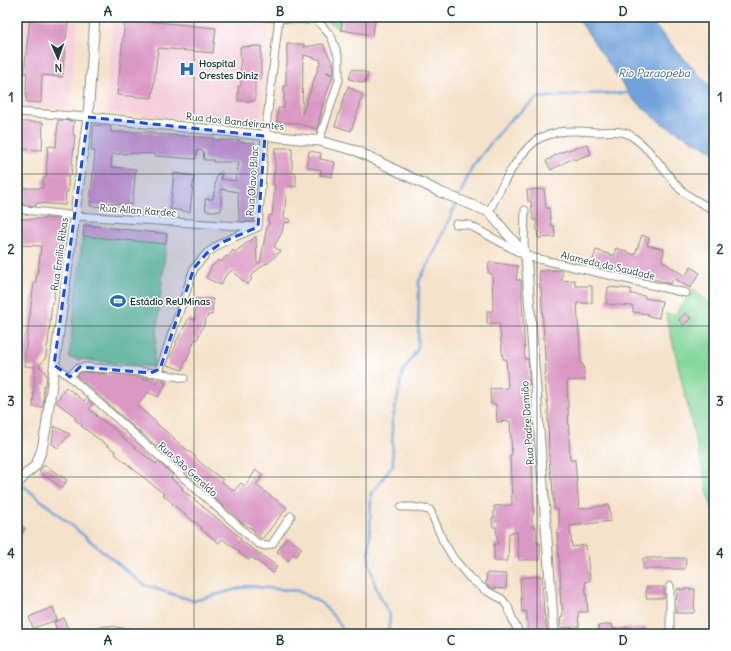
<svg xmlns="http://www.w3.org/2000/svg" width="731" height="651" font-family="Delius,sans-serif">
	<rect width="100%" height="100%" fill="#fff"/>
	<filter id="ink" filterUnits="userSpaceOnUse"><feTurbulence type="fractalNoise" baseFrequency=".025" numOctaves="2"/><feDisplacementMap in="SourceGraphic" scale="8" xChannelSelector="R" yChannelSelector="G"/><feConvolveMatrix kernelMatrix="1 2 1 2 8 2 1 2 1" color-interpolation-filters="sRGB"/></filter>
	<filter id="wash" filterUnits="userSpaceOnUse"><feTurbulence type="fractalNoise" baseFrequency=".012" numOctaves="4" result="noise"/><feDisplacementMap in="SourceGraphic" scale="16" xChannelSelector="R" yChannelSelector="G"/><feGaussianBlur stdDeviation="0.9" result="paint"/><feColorMatrix in="noise" values="0 0 0 0 0 0 0 0 0 0 0 0 0 0 0 0 0 1.4 0 .05"/><feComposite in="paint" operator="in"/></filter>
	<g filter="url(#wash)">
		<rect width="100%" height="100%" fill="#f5e2ca"/>
		<path fill="#f5cfdb" d="M17 17H78L69 110 17 105Z
			M113 17H168L268 25 260 125 106 113Z"/>
		<path fill="#7fd598" stroke="#4f8966" d="M326 17H340L339 29 327 22Z
			M84 225 167 234 153 367 69 358Z
			M694 289 714 307V506H711L666 314 676 315 679 308Z"/>
		<path fill="#6fa1da" stroke="#476f87" d="M577 17H647L697 73 714 89V152L661 123 632 98Z"/>
		<g fill="none" stroke-linecap="round" stroke-linejoin="round">
			<path stroke="#6fa1da" stroke-width="2.5" d="M459 197 472 167 508 122 537 98 582 94 631 93
				M20 483 144 585 194 601 247 586 298 591 321 603 338 621 345 634
				M388 634 390 616 376 588 369 561 371 494 393 465 392 423 403 372 418 348 419 281 435 251 457 202"/>
		</g>
		<g id="blocks">
			<path fill="#da98c4" fill-rule="evenodd" d="M30 17 68 21 62 77 42 75 41 103 26 102 27 73H24Z
				M343 17H376L372 35 341 30Z
				M125 19 216 28 213 53 158 48 152 98 117 95Z
				M287 44H304V47L323 44 334 66V74L326 72 333 76 323 104 317 129 294 123H277L278 108H284V86H286V65H287V51L286 50H287ZM304 55 321 60 302 114 303 59H304Z
				M261 46V79H255V101H238V86H241L240 47Z
				M352 69 368 73 365 83 349 79Z
				M348 86 363 95 359 104 360 105 351 131 335 126Z
				M58 120 74 121 73 135H75L71 176 68 175V192H66L65 205 36 203V206L17 204V178H24V188H43V178H46L48 146 56 147Z
				M17 122H43L42 150 17 149Z
				M94 125 111 126V132H153V134L213 138V140H240V142L255 143V163L251 183 254 184 252 196H254V210L253 222 239 221 238 192 221 189V211H206L205 199H213L217 174H221V179L235 181 239 162H213L214 160H204L203 151 197 150 196 159 155 156V154L126 153V154H112L111 167 136 169 132 205 108 203 107 207 90 206 95 151H91Z
				M587 144 591 154 574 160 573 158 551 170 546 161 559 153Z
				M275 148H292V173H296V187L287 186 284 218 290 219V222L284 223 282 232 274 247 281 251 267 264 266 263 256 271 250 277 252 279 247 285 232 270 225 276 221 285 206 278 211 267 219 260 221 262 226 256 228 257 233 250 235 252 256 236 257 263H260L267 226 270 223H268L269 215 272 216 275 185H273L274 172H275Z
				M309 151 321 153 320 159 335 162 332 177 320 175 321 170 307 167Z
				M174 173 194 176 190 212 170 209Z
				M544 189 546 208H549L551 226H554L555 237 538 238 536 220H533L531 201H528L527 190Z
				M45 218 65 220 62 238 60 263 56 283H55L54 302H52L51 312 48 345H47L46 357 39 366 45 371V374L47 375 46 385H44L43 407H33L35 367 25 366V354L34 282H36L37 272H38L41 246 17 245 18 219H45Z
				M84 225 167 234 166 244 83 236Z
				M642 235 649 238 647 245 664 249 662 261 685 276 691 267 700 273 690 288 674 278 670 284 627 271 626 274 602 265 601 268 591 266 596 250 614 256 616 248 635 255Z
				M489 262 518 266 516 280H521L525 359H528L529 374V385H526L527 405 531 404 532 420 533 452H532V466L534 514H532V527H536L537 543H540V560H519L517 532 509 533 508 561H494V544H498L496 527H493L492 518H494V506L512 505 510 455H512L510 421 497 422 496 404H491L490 389 508 388 506 359H503L499 323 487 324V311H493L492 274 488 273Z
				M562 270V281L575 280V286H592V303H577L581 364H583L585 380 567 381 570 460H575L579 509 609 505 611 521 570 526 572 547 586 545 590 581H585L588 612H578L579 627 561 628 560 618 563 617 562 604H561L560 587H561L557 531 560 530 558 509H554L552 479H551L549 458 548 406 544 374H546L541 288H540L539 271Z
				M608 287 631 289V294L645 296V298L662 301 659 318 648 316V314L633 312V306L606 304Z
				M195 299H213L212 315H208L197 340 195 339 186 362 185 361 183 370 167 365 169 358H170L177 343 176 342 189 318 195 320Z
				M685 313 691 318 684 325 679 320Z
				M81 372 127 375 135 377H139L146 380 147 378 156 384 158 379 166 383 158 397 148 392 137 406 157 423V424L174 438V439L181 445 196 457V458L202 464 223 480 221 481 234 491 241 483 245 486 256 470 263 475 256 485 287 508 262 539 254 533 255 531 238 520 239 519 213 497 214 496 148 439V438L136 429 77 376Z
				M66 387 84 401 87 398 93 404 89 409 97 415 96 416 115 429 122 437 153 462 156 464 158 462 173 475 171 478 183 488 182 489 184 491 241 538 240 540 277 566 273 573 251 557 249 560 239 553 240 552 222 539 219 543 201 529 202 528 172 504 173 503 163 495 164 494 115 454 116 452 81 426 82 425 74 419 76 417 56 402Z
				M54 426 70 434 58 448 52 444Z
				M44 465 67 480 62 488 39 472Z
				M17 523 25 528 17 542Z
				M287 537 302 548 296 556 293 554 288 561 277 552Z
				M643 558H686L685 569H643Z
				M487 573 507 574 506 589 491 588 488 586 486 584Z
				M542 576 544 615H545L547 632 529 634 526 611 522 612 520 578Z
				M646 587H664V598H646Z
				M677 589H695L694 613H676Z
				M53 607 57 620 33 628 29 617Z
				M64 618 68 630 58 633 54 622Z
				M612 624 613 629 630 627 631 629 646 627 647 634H599L598 626Z"/>
		</g>
	</g>
	<g filter="url(#ink)">
		<use href="#blocks" fill-opacity="0" stroke="#8a907f" stroke-width="1"/>
		<g fill="none" stroke-linecap="round" stroke-linejoin="round">
			<defs>
				<path id="minor" d="M264 17 307 20
					M315 18 331 36 339 58V80L319 141
					M17 112 88 117
					M17 209 76 216 256 227
					M525 210 524 245 526 256
					M489 212C499 190 518 153 538 139 544 136 552 134 558 132 570 130 583 131 595 132 607 132 623 129 633 137 653 151 664 172 680 189 690 198 702 204 714 210
					M456 224 469 225 526 256 686 293
					M258 227 265 136 279 17
					M54 365 70 377C74 371 77 367 85 367L157 373 160 369 194 268 207 253 223 242 258 227
					M157 373 184 378
					M70 377 257 543 265 546 272 544 291 516
					M401 507H412L430 510 443 541 454 559 469 577 485 590 502 599 508 607 514 623 520 634
					M670 586V633L674 634
					M87 634 107 630 137 634"/>
				<path id="tertiary" d="M88 117 319 141 357 151 440 192 489 212 526 256 554 634
					M17 484 26 474 36 465 42 449 46 428 88 117 95 17"/>
			</defs>
			<use href="#minor" stroke="#8a907f" stroke-width="9"/>
			<use href="#tertiary" stroke="#8a907f" stroke-width="11"/>
			<use href="#minor" stroke="#fff" stroke-width="7"/>
			<use href="#tertiary" stroke="#fff" stroke-width="9"/>
		</g>
	</g>
	<path fill="#1d4ed8" fill-opacity="0.2" stroke="#1d4ed8" stroke-width="3" stroke-dasharray="8 5" stroke-linejoin="round" d="M88 117 265 136 258 227 223 242 207 253 194 268 160 369 151 373 80 367 70 377 54 365Z"/>
	<path fill="none" stroke="#1f3d34" stroke-width="1" stroke-opacity="0.55" d="M194 17V634M366 17V634M537 17V634M17 174H714M17 326H714M17 477H714"/>
	<defs>
		<symbol id="hospital-bare" viewBox="-9 -9 18 18"><path d="M-5-5h3v3.5h4V-5h3V5h-3V1.5h-4V5h-3Z" fill="#1f6fb2" stroke="#fff" stroke-width="2.5" paint-order="stroke"/></symbol>
		<symbol id="stadium-bare" viewBox="-9 -9 18 18"><path d="M0-5a6.5 5 0 1 0 0 10a6.5 5 0 1 0 0-10ZM-3.5-1.8h7v3.6h-7Z" fill="#1f6fb2" stroke="#fff" stroke-width="2.5" paint-order="stroke"/></symbol>
	</defs>
	<g fill-rule="evenodd">
		<use href="#hospital-bare" x="176" y="58" width="22" height="22"/>
		<use href="#stadium-bare" x="107" y="290" width="22" height="22"/>
	</g>
	<g text-anchor="middle" stroke-width="3" stroke-linejoin="round" paint-order="stroke">
		<g font-size="10" font-weight="bold" fill="#1f3d34" stroke="#fff" text-anchor="start">
			<text x="199" y="67">Hospital<tspan x="199" dy="12">Orestes Diniz</tspan></text>
			<text x="130" y="305">Estádio ReUMinas</text>
		</g>
		<g font-size="10" fill="#1f3d34" stroke="#fff">
			<text transform="translate(235 121) rotate(6)" y="4">Rua dos Bandeirantes</text>
			<text transform="translate(252 181) rotate(-86)" y="4">Rua Olavo Bilac</text>
			<text transform="translate(138 210) rotate(4)" y="4">Rua Allan Kardec</text>
			<text transform="translate(59 254) rotate(-82)" y="4">Rua Emílio Ribas</text>
			<text transform="translate(608 265) rotate(13)" y="4">Alameda da Saudade</text>
			<text transform="translate(527 423) rotate(-94)" y="4">Rua Padre Damião</text>
			<text transform="translate(188 469) rotate(42)" y="4">Rua São Geraldo</text>
		</g>
		<g font-size="11" font-style="italic" fill="#3b606e" stroke="#fff">
			<text x="654" y="77">Rio Paraopeba</text>
		</g>
	</g>
	<rect width="731" height="651" fill="none" stroke="#fff" stroke-width="44"/>
	<g transform="translate(58 58) rotate(178)" stroke="#ffffff" stroke-width="3" paint-order="stroke">
	<path d="M0-3L7 15L0 10L-7 15Z" fill="#1f3d34"/>
	<text y="-6" font-size="11" font-weight="bold" text-anchor="middle" fill="#1f3d34">N</text>
	</g>
	<rect x="22" y="22" width="687" height="607" fill="none" stroke="#1f3d34" stroke-width="1.5"/>
	<g font-size="13" text-anchor="middle" font-weight="bold" fill="#1f3d34">
		<text x="108" y="16">A</text>
		<text x="280" y="16">B</text>
		<text x="451" y="16">C</text>
		<text x="623" y="16">D</text>
		<text x="11" y="102">1</text>
		<text x="720" y="102">1</text>
		<text x="11" y="254">2</text>
		<text x="720" y="254">2</text>
		<text x="11" y="406">3</text>
		<text x="720" y="406">3</text>
		<text x="11" y="558">4</text>
		<text x="720" y="558">4</text>
		<text x="108" y="645">A</text>
		<text x="280" y="645">B</text>
		<text x="451" y="645">C</text>
		<text x="623" y="645">D</text>
	</g>
</svg>
